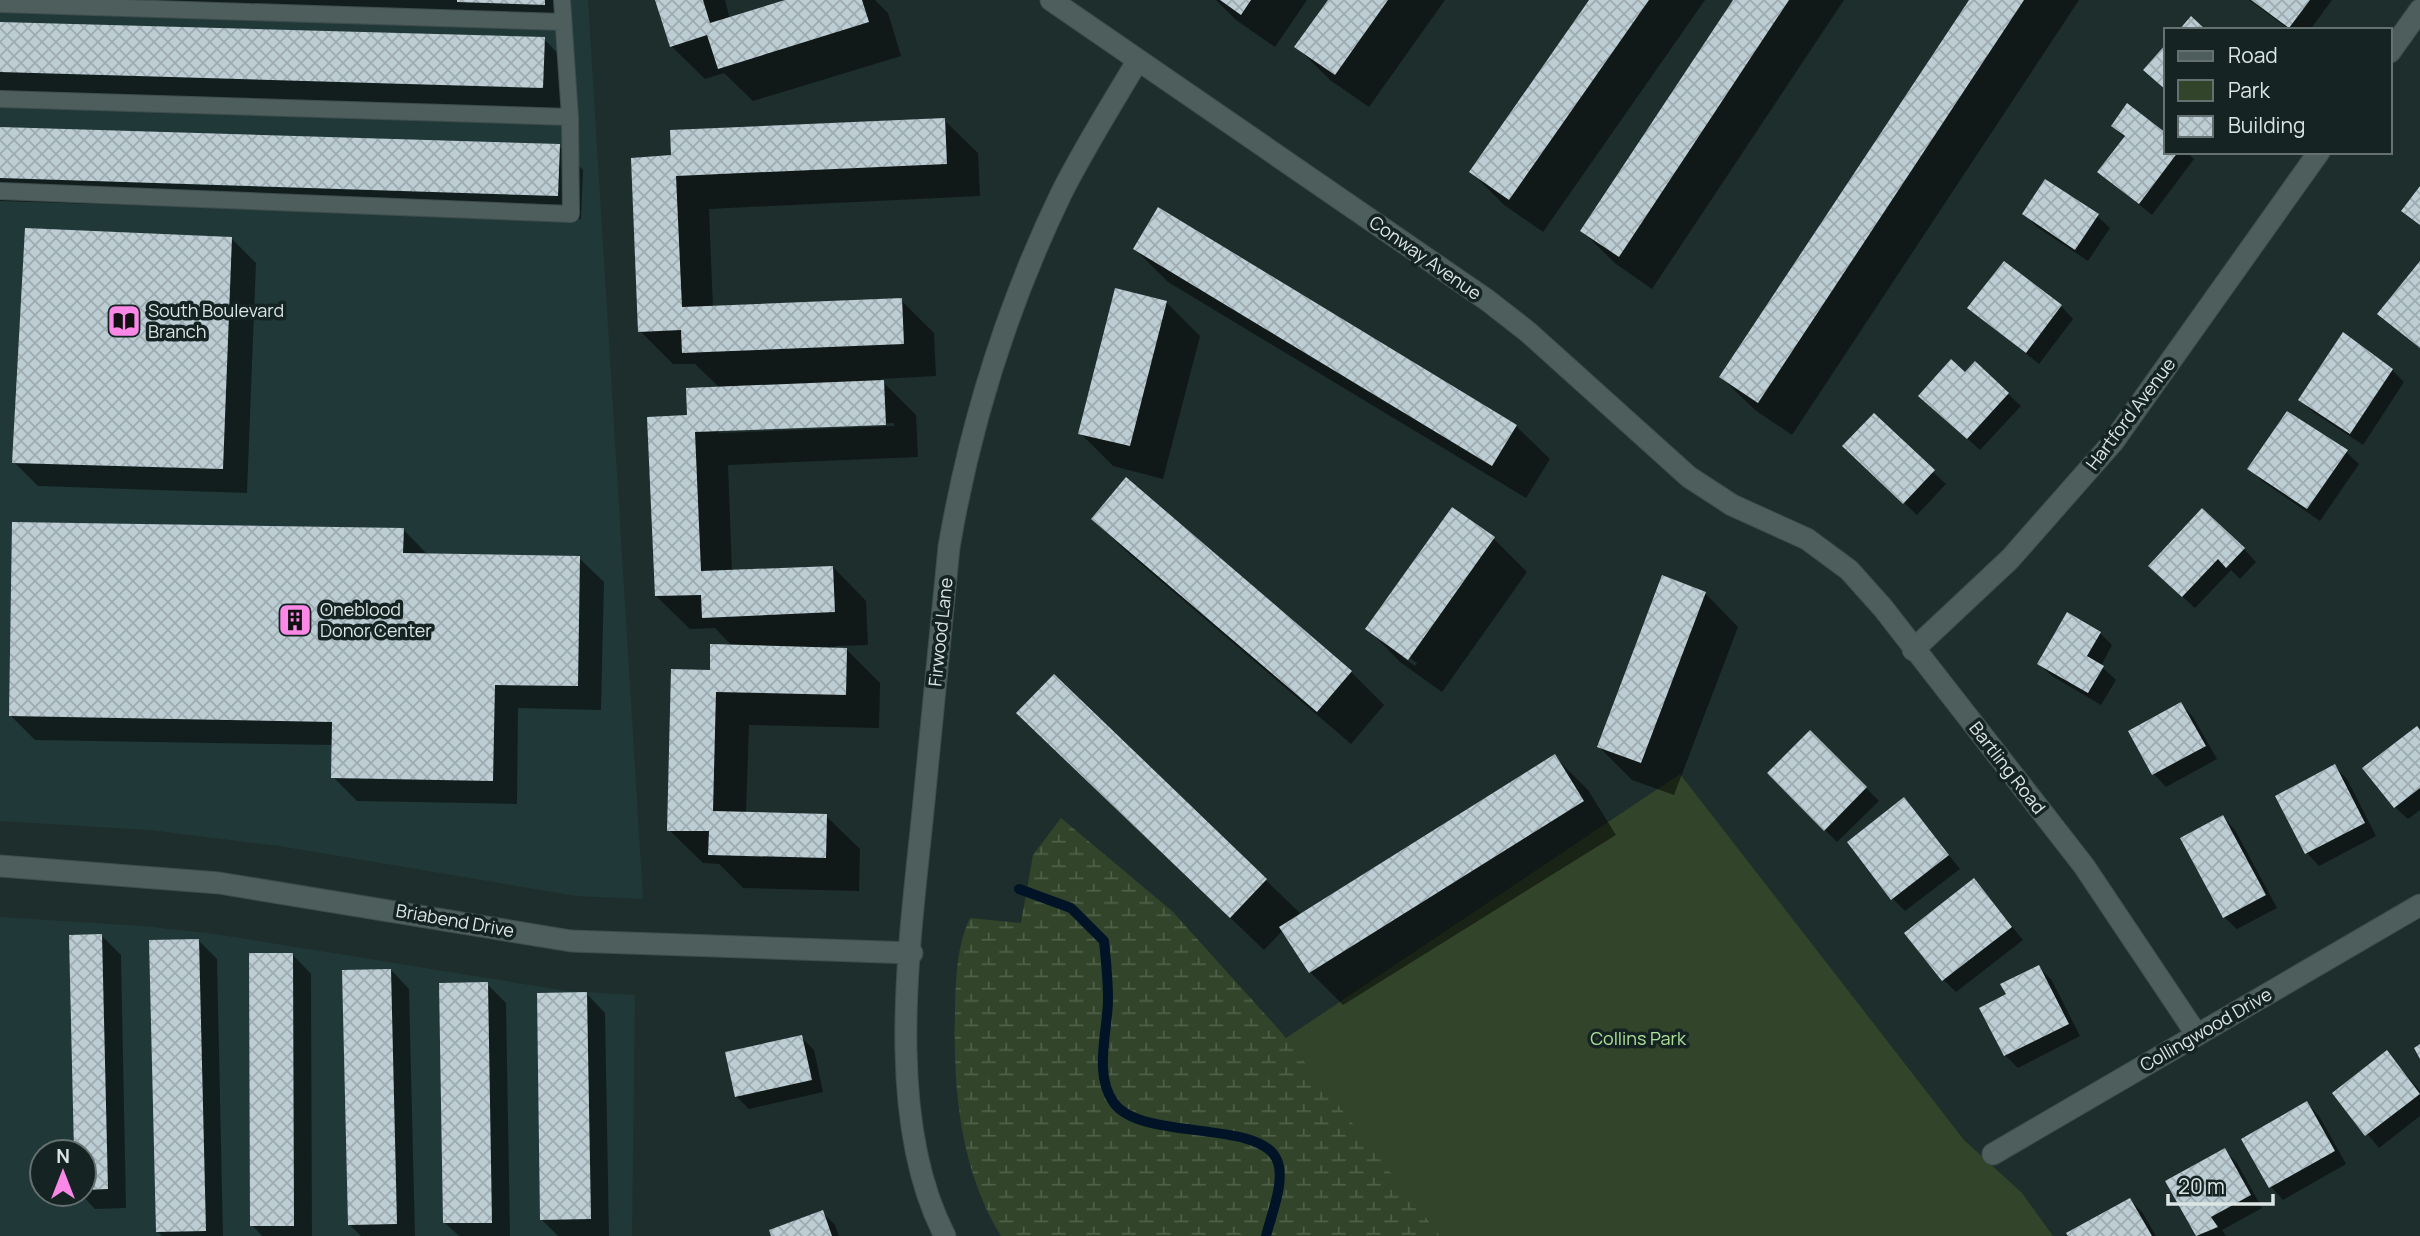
<svg xmlns="http://www.w3.org/2000/svg" width="2420" height="1236" font-family="Manrope,sans-serif">
	<defs>
		<pattern id="wetland-marsh" width="20" height="14" patternUnits="userSpaceOnUse" patternTransform="scale(1.75)"><rect width="20" height="14" fill="#32452a"/><path d="M1 5h8M5 5V1M11 12h8M15 12V8" fill="none" stroke="#4f6049"/></pattern>
		<pattern id="building-cross-hatch" width="8" height="8" patternUnits="userSpaceOnUse" patternTransform="scale(1.75)"><rect width="8" height="8" fill="#bccdd4"/><path d="M0 0l8 8M0 8l8-8" fill="none" stroke="#9eabb0"/></pattern>
	</defs>
	<rect width="100%" height="100%" fill="#1e2e2d"/>
	<path fill="#203938" fill-rule="evenodd" d="M0 0H588L643 899 577 896 279 846 150 830 0 821Z
		M0 917 142 926 215 934 567 991 635 995 632 1236H0ZM42 1152H84V1194H42Z"/>
	<path fill="#32452a" d="M1680 774 1964 1140 2022 1193 2053 1236H1433L1280 1042Z"/>
	<path fill="url(#wetland-marsh)" d="M1061 818 1172 911 1281 1032 1440 1236H1001C960 1169 953 1089 955 1012 956 979 956 948 970 918L1021 923 1033 855Z"/>
	<path fill="#0007" fill-rule="evenodd" d="M0 0H569L568 29Z
		M657 0H725L730 19 791 0H875L888 13 901 56 753 101 724 73 705 79 671 46Z
		M1216 0H1307L1275 47 1236 20Z
		M1330 0H1445L1369 107 1330 80 1297 47Z
		M1591 0H1705L1543 232 1504 205 1471 172Z
		M1735 0H1844L1652 289 1616 264 1582 231Z
		M1971 0H2079L1792 435 1755 410 1721 377Z
		M2249 0H2332L2310 30H2290Z
		M0 24 544 39 568 64 567 111 0 95Z
		M2128 106 2166 135V152H2187L2194 159 2152 215 2099 172 2125 138 2113 126Z
		M944 120 978 153 980 196 709 209 713 308 901 300 934 333 936 376 880 379 916 415 918 457 728 465 732 572 833 567 866 601 868 645 835 646V649L847 650 880 683 879 728 749 725 746 813 826 816 860 849 859 891 743 888 719 864 703 863 669 830 711 671 733 647 715 628 690 629 656 596 689 416 720 388 695 364H673L640 331 673 157ZM894 423V426L719 433V430Z
		M0 129 559 146 583 170 581 219 0 201Z
		M2024 214 2097 216 2110 228 2088 261 2037 227Z
		M232 239 256 263 247 493 38 486 14 462Z
		M1135 249 1516 426 1550 459 1526 498 1168 282Z
		M1166 302 1200 336 1163 479 1113 466 1080 433Z
		M2061 306 2073 319 2039 364 1970 308Z
		M2392 370 2404 382 2363 445 2313 412 2300 400Z
		M1965 374 2008 394 2021 406 1980 450 1933 408Z
		M2346 452 2359 464 2320 521 2262 481 2250 469Z
		M1857 459 1933 472 1946 484 1917 515Z
		M1452 509 1494 539 1527 572 1442 692 1400 662 1367 628ZM1402 653 1417 663 1415 666 1402 657Z
		M1093 519 1351 672 1384 705 1351 744 1127 552Z
		M403 529 427 554 579 558 604 582 601 710 518 708 517 804 357 801 333 777 334 745 35 740 11 716Z
		M2244 549 2256 562 2240 579 2231 570 2195 608 2162 578Z
		M1705 593 1738 627 1674 795 1632 780 1599 747Z
		M2100 633 2112 645 2101 666 2116 680 2101 705 2052 676 2039 664Z
		M1054 676 1302 915 1554 756 1588 790 1616 835 1343 1005 1310 972 1283 930 1264 950 1051 746Z
		M2181 704 2193 717 2217 759 2166 787 2154 774 2130 732Z
		M1810 732 1879 801 1837 842 1769 774Z
		M2420 732V810L2408 819 2395 807Z
		M2334 766 2347 779 2376 836 2319 866 2307 853Z
		M1904 800 1960 869 1905 911 1893 899Z
		M2223 817 2235 830 2277 908 2237 929 2224 917Z
		M1974 880 2023 940 1956 992 1944 980Z
		M102 936 121 955 126 1208 95 1209 81 1194H84V1152H76Z
		M199 941 217 959 223 1236H162L157 1231Z
		M293 955 311 974 312 1236H262L252 1225Z
		M2038 967 2051 979 2080 1036 2018 1068 2005 1055 2008 995Z
		M391 970 409 989 415 1236H361L349 1224Z
		M487 984 506 1003 510 1236H459L445 1223Z
		M587 994 605 1013 609 1236H558L542 1220Z
		M801 1037 814 1050 823 1092 749 1109 736 1096Z
		M2387 1052 2420 1091V1116L2379 1148 2334 1093Z
		M2307 1103 2319 1116 2346 1164 2283 1200 2271 1187 2243 1139Z
		M2224 1150 2237 1163 2262 1208 2222 1230 2226 1236H2198L2168 1182Z
		M2130 1200 2142 1212 2156 1236H2070Z
		M822 1212 835 1225 839 1236H773Z"/>
	<g fill="none" stroke-linecap="round" stroke-linejoin="round">
		<path stroke="#011427" stroke-width="10" d="M1019 889 1071 908 1104 941C1106 960 1108 980 1108 999 1108 1031 1093 1074 1114 1103 1142 1141 1256 1120 1276 1158 1287 1178 1271 1215 1266 1236"/>
	</g>
	<path fill="url(#building-cross-hatch)" d="M457 0H545V5L457 2Z
		M655 0H703L710 23 785 0H862L869 22 718 69 707 35 670 47Z
		M1220 0H1251L1241 15Z
		M1328 0H1388L1335 75 1294 47Z
		M1589 0H1649L1509 200 1469 172Z
		M1733 0H1789L1619 257 1580 231Z
		M1969 0H2024L1758 403 1719 377Z
		M2251 0H2310L2289 28Z
		M2191 16 2206 30H2179Z
		M0 22 545 37 543 88 0 72Z
		M2166 44V90L2143 70Z
		M2127 103 2166 133V152H2178L2139 204 2097 172 2125 136 2111 126Z
		M945 118 947 164 676 176 682 307 902 298 904 344 682 353 681 330 638 332 631 158 671 155 670 130Z
		M0 127 560 144 558 196 0 178Z
		M2045 179 2099 214 2075 250 2022 214Z
		M2420 186V225L2401 211Z
		M1158 207 1517 425 1492 466 1133 249Z
		M25 228 232 237 223 469 12 463Z
		M2004 261 2062 305 2026 353 1967 308Z
		M2420 261V348L2377 314Z
		M1115 288 1167 301 1130 446 1078 434Z
		M2343 332 2393 369 2350 434 2298 400Z
		M1951 359 1965 372 1975 361 2009 393 1967 439 1918 396Z
		M884 380 886 425 695 432 701 571 833 566 835 612 702 618 701 595 655 596 647 417 687 415 686 388Z
		M2287 411 2348 450 2307 509 2247 469Z
		M1874 413 1935 470 1903 504 1842 446Z
		M1126 477 1352 671 1317 712 1091 519Z
		M1452 507 1495 537 1408 660 1365 629Z
		M2202 508 2245 548 2226 568 2218 559 2182 597 2148 566Z
		M12 522 404 528 403 553 580 556 578 686 495 685 493 781 331 778 332 722 9 716Z
		M1662 575 1706 592 1641 763 1597 747Z
		M2067 612 2101 632 2087 656 2104 666 2088 693 2037 664Z
		M710 644 847 648 846 695 716 692 713 811 827 814 826 858 708 855 709 831H667L671 669 710 670Z
		M1054 674 1267 879 1230 918 1016 713Z
		M2181 702 2206 746 2152 775 2128 731Z
		M2417 726 2420 730V788L2394 808 2362 768Z
		M1810 730 1867 787 1824 831 1767 773Z
		M1555 754 1584 801 1309 973 1279 927Z
		M2335 764 2365 823 2305 854 2275 796Z
		M1904 797 1949 855 1891 900 1847 842Z
		M2223 815 2266 895 2223 918 2180 838Z
		M1974 878 2012 927 1942 981 1904 933Z
		M102 934 108 1189 84 1190V1152H74L69 935Z
		M199 939 206 1231 156 1232 149 940Z
		M249 953H293L294 1226H250Z
		M2039 965 2069 1024 2004 1056 1979 1008 2006 994 2000 984Z
		M391 969 397 1224 348 1225 342 970Z
		M488 982 492 1223H443L439 983Z
		M587 992 591 1219 540 1220 537 993Z
		M802 1035 812 1080 735 1097 725 1052Z
		M2420 1044V1059L2414 1048Z
		M2387 1050 2420 1094 2365 1136 2332 1093Z
		M2307 1101 2335 1151 2269 1188 2241 1139Z
		M2225 1148 2251 1195 2211 1217 2218 1227 2196 1236 2165 1181Z
		M2130 1198 2152 1236H2068L2066 1233Z
		M823 1210 832 1236H771L769 1230Z"/>
	<g fill="none" stroke-linecap="round" stroke-linejoin="round">
		<defs>
			<path id="lane" d="M0 4 563 22
				M0 99 570 117
				M0 191 571 214 570 117 562 0"/>
			<path id="street" d="M1051 0 1487 300 1528 332 1689 477 1732 505 1807 539 1849 570 1883 608 2084 866 2197 1035
				M2390 52 2420 10
				M1913 650 2010 559 2113 442 2319 152
				M0 866 219 883 571 941 912 953
				M1993 1154 2420 905
				M945 1236C883 1117 910 941 923 811 932 723 941 635 949 547 970 424 1007 306 1061 194 1084 148 1112 104 1138 60"/>
		</defs>
		<use href="#lane" stroke="#3e4c4c" stroke-width="18"/>
		<use href="#street" stroke="#3e4c4c" stroke-width="23"/>
		<use href="#lane" stroke="#4d5e5d" stroke-width="16"/>
		<use href="#street" stroke="#4d5e5d" stroke-width="21"/>
	</g>
	<defs>
		<symbol id="library-square" viewBox="-11 -11 22 22"><rect x="-9" y="-9" width="18" height="18" rx="4" fill="#fb87e6" stroke="#152423"/><path d="M-6-4Q-3-5.5-.7-3.5V5Q-3 3-6 4ZM6-4Q3-5.5 .7-3.5V5Q3 3 6 4Z" fill="#111"/></symbol>
		<symbol id="building-square" viewBox="-11 -11 22 22"><rect x="-9" y="-9" width="18" height="18" rx="4" fill="#fb87e6" stroke="#152423"/><path d="M-4-6H4V6H1V3H-1V6H-4ZM-2.5-4.3h1.7v1.8h-1.7ZM.8-4.3h1.7v1.8H.8ZM-2.5-1h1.7V.8h-1.7ZM.8-1h1.7V.8H.8Z" fill="#111"/></symbol>
	</defs>
	<g fill-rule="evenodd">
		<use href="#library-square" x="105" y="302" width="38" height="38"/>
		<use href="#building-square" x="276" y="601" width="38" height="38"/>
	</g>
	<g text-anchor="middle" stroke-width="7" stroke-linejoin="round" paint-order="stroke">
		<g font-size="18" fill="#dbe5e4" stroke="#152423">
			<text transform="translate(1425 258) rotate(35)" y="6">Conway Avenue</text>
			<text transform="translate(2131 414) rotate(-53)" y="6">Hartford Avenue</text>
			<text transform="translate(941 632) rotate(-84)" y="6">Firwood Lane</text>
			<text transform="translate(2007 768) rotate(52)" y="6">Bartling Road</text>
			<text transform="translate(455 921) rotate(10)" y="6">Briabend Drive</text>
			<text transform="translate(2206 1030) rotate(-30)" y="6">Collingwood Drive</text>
		</g>
		<g font-size="18" fill="#dbe5e4" stroke="#152423" text-anchor="start">
			<text x="148" y="317">South Boulevard<tspan x="148" dy="21">Branch</tspan></text>
			<text x="320" y="616">Oneblood<tspan x="320" dy="21">Donor Center</tspan></text>
		</g>
		<g font-size="18" fill="#ade198" stroke="#152423">
			<text x="1638" y="1045">Collins Park</text>
		</g>
	</g>
	<rect x="2164" y="28" width="228" height="126" fill="#152423" stroke="#647170" stroke-width="2"/>
	<rect x="2178" y="51" width="35" height="10" fill="#4d5e5d" stroke="#647170" stroke-width="2"/>
	<text x="2228" y="63" font-size="21" fill="#dbe5e4">Road</text>
	<rect x="2178" y="80" width="35" height="21" fill="#32452a" stroke="#647170" stroke-width="2"/>
	<text x="2228" y="98" font-size="21" fill="#dbe5e4">Park</text>
	<rect x="2178" y="116" width="35" height="21" fill="url(#building-cross-hatch)" stroke="#647170" stroke-width="2"/>
	<text x="2228" y="133" font-size="21" fill="#dbe5e4">Building</text>
	<g transform="translate(63 1173)"><circle r="33" fill="#152423" stroke="#647170" stroke-width="2"/>
	<path d="M0-5L12 26L0 18L-12 26Z" fill="#fb87e6"/>
	<text y="-10" font-size="19" font-weight="bold" text-anchor="middle" fill="#dbe5e4">N</text>
	</g>
	<path d="M2168 1194v10h105v-10" fill="none" stroke="#dbe5e4" stroke-width="3.5"/>
	<text x="2178" y="1194" font-size="21" fill="#dbe5e4" stroke="#152423" stroke-width="5" paint-order="stroke">20 m</text>
</svg>
